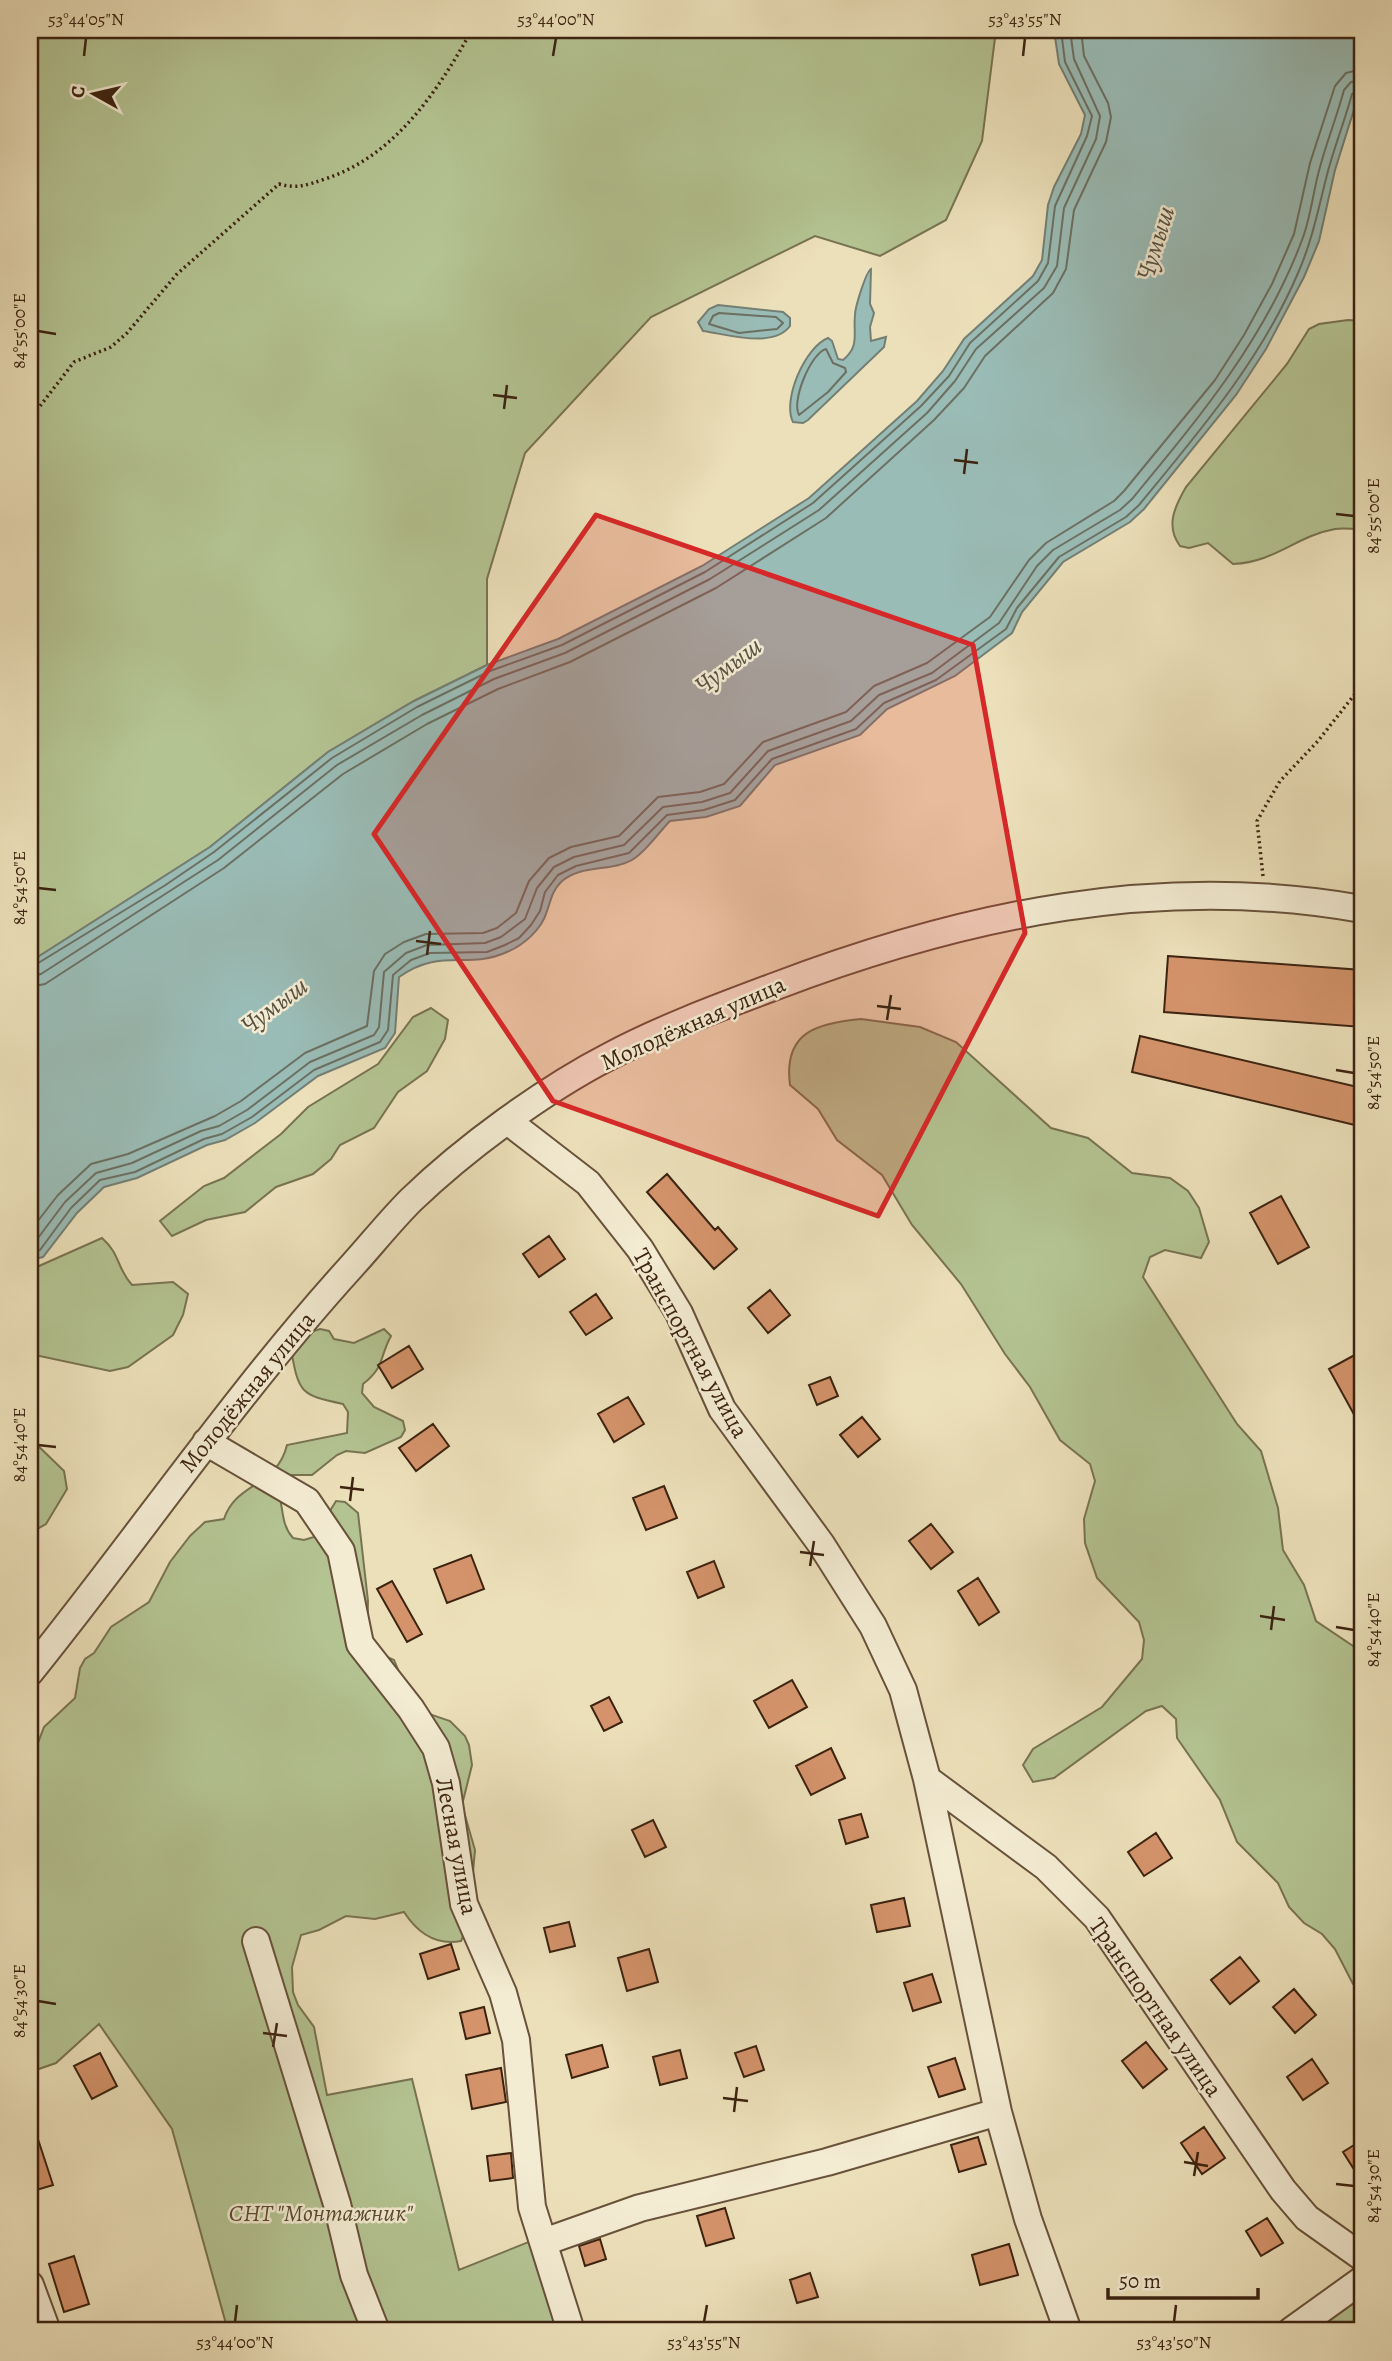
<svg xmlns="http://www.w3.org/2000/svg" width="1392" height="2361" font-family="Alegreya,serif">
	<rect width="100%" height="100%" fill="#ece0ba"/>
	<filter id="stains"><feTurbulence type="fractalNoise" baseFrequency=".00286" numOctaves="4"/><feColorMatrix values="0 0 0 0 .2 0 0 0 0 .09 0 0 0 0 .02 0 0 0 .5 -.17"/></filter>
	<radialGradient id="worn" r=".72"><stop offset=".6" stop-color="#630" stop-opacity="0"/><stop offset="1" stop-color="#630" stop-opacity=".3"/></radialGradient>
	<path fill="#b4c392" stroke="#787351" stroke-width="2" d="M30 30H996L982 141 946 220 880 256 815 236 651 317 525 453 487 579V665L414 701 328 752 210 847 30 962Z
		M1348 320 1362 321V530C1354 529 1344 528 1335 529 1296 536 1276 562 1233 564L1208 543 1189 548 1180 546C1165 526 1175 506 1186 487L1287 364 1309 329 1319 324Z
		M431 1008 448 1020 445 1039 427 1071 398 1092 374 1128 340 1145 331 1159 313 1174 276 1187 245 1212 206 1220 172 1236 160 1221 204 1186 224 1178 281 1134 308 1107 378 1064 413 1017Z
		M861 1019 920 1027 956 1042 1051 1128 1088 1138 1132 1173 1170 1178 1188 1191 1199 1208 1209 1242 1201 1258 1165 1250 1150 1257 1143 1277 1237 1424 1261 1451 1278 1508 1283 1550 1304 1585 1316 1621 1362 1652V1988L1353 1984 1335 1949 1322 1934 1304 1923 1289 1907 1278 1883 1237 1842 1220 1800 1177 1738 1176 1719 1162 1706 1146 1711 1054 1778 1033 1782 1023 1765 1033 1749 1102 1707 1142 1659 1144 1640 1139 1622 1097 1578 1085 1543 1084 1519 1095 1481 1090 1464 1060 1440 1030 1387 1005 1354 961 1284 912 1225 882 1175 837 1140 818 1109 790 1085C783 1032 817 1023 861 1019Z
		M102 1238C121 1255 116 1267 132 1285L173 1282 188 1294 183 1315 173 1335 128 1367 110 1371 30 1354V1270Z
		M320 1329 329 1331 334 1339 354 1343 384 1329 391 1336C379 1358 385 1367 363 1384L362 1393 374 1407 403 1421 405 1430 401 1437 365 1453 346 1451 337 1455 312 1475H292L277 1488C284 1505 280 1524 293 1538L304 1540 314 1537 336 1501 345 1502 358 1513 368 1601 367 1648 394 1660 407 1691 429 1714 450 1721 465 1736 469 1745 472 1765 462 1805 475 1850 473 1872 463 1892 465 1931 461 1941C435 1946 417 1932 404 1912L375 1919 346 1916 319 1930 301 1935 292 1967 293 1992 298 2005 314 2027 327 2095 412 2079 459 2270 551 2233 580 2331H228L172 2129 99 2024 56 2063 30 2072V1764L44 1727 75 1698 80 1668 85 1659 94 1653 111 1627 149 1602 170 1562 190 1536 205 1522 224 1519C236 1482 277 1487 287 1445L347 1433 348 1412 343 1404C300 1395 299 1393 291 1350L301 1335Z
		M30 1438 64 1471 67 1489 46 1524 30 1533Z
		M1362 2280V2331H1291Z"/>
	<path fill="#9abcb6" stroke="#747f74" stroke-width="2" d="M1054 30H1362V84L1335 170 1319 241 1304 277 1266 349 1236 395 1144 509 1130 522 1063 562 1022 612 1012 633 955 676 887 709 860 735 775 765 740 806 706 817 670 821C659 832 646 852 632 860 611 872 580 864 561 882 552 891 551 900 547 911 542 929 524 945 507 952 467 970 441 947 399 977L395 1033 385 1048 318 1076 255 1123 225 1140 207 1145 137 1178 104 1187 77 1213 43 1257 30 1260V962L210 847 328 752 414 701 487 665 558 639 702 566 809 498 917 401 943 371 964 339 1033 276 1042 260 1048 205 1054 187 1081 134 1085 115 1059 64Z
		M871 269 870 304 874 313 870 327 871 341 886 337 884 347 808 420 803 423 793 422C782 400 805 347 828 338L832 341 838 359 843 360C860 346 853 334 855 315 855 307 866 272 871 269Z
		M718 305 783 312 790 318V326C773 349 726 334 703 331L698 322 709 309Z"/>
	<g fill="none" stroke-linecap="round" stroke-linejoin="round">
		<path stroke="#6b7063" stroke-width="2" d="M719 313 776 317 783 323 777 329 739 333 709 324 713 316Z
			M826 349 833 363 845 368 846 372 828 392 799 415C791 401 811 353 826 349Z
			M30 968 164 886 214 852 332 758 417 707 490 671 562 645 705 572 813 503 921 406 949 376 970 343 1038 281 1048 263 1055 206 1087 136 1092 116 1065 62 1061 30
			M30 977 41 974 218 860 337 765 422 715 494 679 565 653 710 579 819 510 927 413 955 381 976 349 1044 288 1057 266 1064 208 1096 139 1100 116 1074 59 1070 30
			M30 987 45 984 224 868 343 774 427 724 498 689 570 662 716 588 826 518 934 420 964 388 985 356 1053 293 1066 269 1074 210 1106 142 1111 117 1108 103 1084 56 1081 30
			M30 1231 58 1195 91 1164 128 1154 215 1116 241 1101 305 1053 367 1026 374 971 385 954 404 942 426 934 483 933 497 928 516 913 529 881 549 858 571 847 619 836 658 797 700 792 724 784 763 742 846 712 874 686 927 663 990 617 1029 560 1046 543 1114 501 1124 491 1215 380 1244 335 1272 284 1294 234 1310 163 1335 86 1346 73 1362 69
			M30 1244 35 1242 65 1202 96 1173 132 1163 201 1131 219 1126 247 1110 310 1062 374 1035 379 1027 384 972 406 953 427 945 485 943 501 937 525 919 537 888 554 867 574 857 624 845 663 807 702 802 730 793 768 751 851 721 879 695 932 673 999 623 1037 566 1053 550 1120 510 1132 499C1199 418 1265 339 1302 240 1311 217 1313 191 1320 167 1327 141 1337 116 1344 90L1351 82 1362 80
			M30 1253 40 1250 71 1208 100 1180 135 1172 204 1139 222 1134 252 1117 314 1070 380 1042 388 1030 393 975 411 960 430 953 487 952 505 945 519 938 531 925 540 911 545 892 558 875 576 866 629 853 667 815 704 810 735 800 772 759 856 729 884 703 936 680 1006 629 1017 608 1059 557 1126 517 1139 505C1199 432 1261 360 1298 273 1313 239 1319 205 1328 171 1335 145 1345 120 1352 94L1362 89"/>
	</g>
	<path fill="#d4936b" stroke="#3c2310" stroke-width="2" d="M1168 956 1362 970V1027L1164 1012Z
		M1140 1036 1362 1088 1359 1126 1132 1072Z
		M667 1174 715 1230 718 1227 737 1249 714 1269 647 1192Z
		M1281 1196 1309 1247 1278 1264 1250 1213Z
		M549 1236 565 1259 539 1277 523 1254Z
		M770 1290 790 1315 768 1333 748 1308Z
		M596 1294 612 1318 586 1335 570 1312Z
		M409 1346 423 1369 392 1388 378 1365Z
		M1362 1351V1429L1329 1369Z
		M830 1377 838 1396 817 1405 809 1385Z
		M628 1397 644 1424 614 1442 598 1414Z
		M862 1417 880 1439 858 1457 840 1435Z
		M433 1424 449 1446 416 1471 399 1448Z
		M664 1486 677 1518 646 1530 633 1498Z
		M931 1524 953 1552 931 1569 909 1541Z
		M471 1555 484 1589 447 1603 434 1569Z
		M714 1561 724 1587 698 1598 687 1572Z
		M978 1578 999 1612 979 1625 958 1591Z
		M392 1581 422 1634 407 1642 377 1589Z
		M792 1680 807 1707 769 1728 754 1701Z
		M609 1697 622 1722 604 1731 591 1706Z
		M831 1748 845 1778 811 1795 796 1766Z
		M861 1814 868 1837 846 1844 839 1820Z
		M653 1820 666 1847 645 1857 632 1830Z
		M1156 1833 1172 1858 1144 1876 1128 1852Z
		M904 1898 910 1926 877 1932 871 1905Z
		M569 1922 575 1946 550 1952 544 1928Z
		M451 1944 459 1969 428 1979 420 1954Z
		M649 1949 658 1982 627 1991 618 1958Z
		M1240 1957 1259 1981 1230 2004 1211 1980Z
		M932 1974 941 2002 913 2011 904 1983Z
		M1294 1989 1316 2015 1295 2033 1273 2007Z
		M484 2007 490 2033 466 2039 460 2013Z
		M1146 2042 1167 2069 1143 2088 1122 2061Z
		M602 2045 608 2067 572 2078 566 2055Z
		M756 2046 764 2070 744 2077 735 2053Z
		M680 2050 687 2078 660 2085 653 2057Z
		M100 2053 117 2086 92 2099 74 2066Z
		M955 2058 965 2089 939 2097 928 2067Z
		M1312 2059 1328 2083 1303 2100 1287 2077Z
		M501 2068 506 2102 472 2109 466 2075Z
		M33 2124 53 2185 30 2192V2125Z
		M1204 2127 1225 2158 1202 2174 1181 2143Z
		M978 2137 986 2164 959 2172 951 2145Z
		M1362 2140V2182L1343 2152Z
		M511 2153 513 2178 490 2181 487 2156Z
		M725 2208 734 2238 706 2246 697 2216Z
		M1267 2218 1283 2243 1261 2256 1246 2231Z
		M600 2239 606 2259 585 2266 579 2246Z
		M1009 2244 1018 2275 980 2285 972 2255Z
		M74 2256 89 2304 64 2312 49 2264Z
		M810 2273 818 2297 797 2303 790 2280Z"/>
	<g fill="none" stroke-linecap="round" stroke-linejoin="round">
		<defs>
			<path id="minor" d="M509 1122 588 1183 640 1249 679 1313 722 1409 821 1544 873 1626 903 1690 927 1779 998 2112 1028 2219 1068 2331
				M206 1442 307 1501 341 1551 360 1644 411 1709 436 1748 446 1783 464 1904 503 1993 516 2040 532 2207 571 2331
				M30 1672C138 1538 235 1395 351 1267 371 1245 390 1221 411 1200 465 1148 544 1090 610 1056 663 1028 720 1007 776 986 966 914 1160 873 1362 909
				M927 1779 1046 1867 1097 1918 1283 2190 1307 2218 1362 2257
				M256 1941 337 2204 354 2275 376 2331
				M544 2242 640 2208 827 2162 998 2112
				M30 2285 47 2331
				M1291 2331 1362 2280"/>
		</defs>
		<use href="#minor" stroke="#68523a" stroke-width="30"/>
		<path stroke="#3c2310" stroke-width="3.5" stroke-dasharray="2 3.5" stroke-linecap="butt" d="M30 419 74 362 111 347 127 333 177 274 279 184C297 189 307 185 325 179 395 156 437 92 472 30
			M1263 876 1257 821 1280 781 1318 741 1362 685"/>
		<use href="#minor" stroke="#f3ebd2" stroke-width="26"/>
	</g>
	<path fill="#d62828" fill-opacity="0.2" stroke="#d62828" stroke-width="5" stroke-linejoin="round" d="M596 515 973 645 1025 933 878 1216 553 1101 374 834Z"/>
	<path fill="none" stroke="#3c2310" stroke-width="2.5" d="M84 56 86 38M553 56 556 38M1023 56 1025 38M38 331 56 334M493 395 517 398M504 409 507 385M954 460 978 463M964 474 967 449M1336 514 1354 516M38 888 56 890M416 941 441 944M427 955 430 931M877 1006 901 1009M887 1020 891 995M1336 1070 1354 1073M38 1445 56 1447M340 1487 364 1490M350 1501 353 1477M800 1552 824 1555M810 1566 814 1541M1260 1616 1285 1620M1336 1627 1354 1630M1271 1630 1274 1606M38 2001 56 2004M263 2033 287 2036M273 2047 277 2023M723 2098 748 2101M734 2112 737 2087M1184 2162 1208 2166M1194 2176 1198 2152M1336 2184 1354 2186M235 2322 237 2305M704 2322 707 2305M1174 2322 1176 2305"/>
	<g text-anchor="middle" stroke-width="5" stroke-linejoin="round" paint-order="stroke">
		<g font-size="24" fill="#3c2310" stroke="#f3ebd2">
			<text transform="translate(693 1023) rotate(-24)" y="8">Молодёжная улица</text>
			<text transform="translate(691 1343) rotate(61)" y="8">Транспортная улица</text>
			<text transform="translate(247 1392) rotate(-51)" y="8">Молодёжная улица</text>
			<text transform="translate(457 1846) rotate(79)" y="8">Лесная улица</text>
			<text transform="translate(1156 2007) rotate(55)" y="8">Транспортная улица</text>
		</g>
		<g font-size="24" font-style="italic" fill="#5a4b30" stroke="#f3ebd2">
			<text x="321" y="2221">СНТ "Монтажник"</text>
		</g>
		<g font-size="26" font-style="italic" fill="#585142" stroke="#f3ebd2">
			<text transform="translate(1155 243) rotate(-73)" y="9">Чумыш</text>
			<text transform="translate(728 665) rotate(-37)" y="9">Чумыш</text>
			<text transform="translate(274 1005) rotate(-37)" y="9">Чумыш</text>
		</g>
	</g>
	<rect width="1392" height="2361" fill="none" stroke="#ece0ba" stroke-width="77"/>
	<g transform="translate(94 94) rotate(278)" stroke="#f3ebd2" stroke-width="5" paint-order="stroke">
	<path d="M0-5L12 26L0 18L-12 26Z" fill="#3c2310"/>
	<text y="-10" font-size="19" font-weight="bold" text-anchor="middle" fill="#3c2310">С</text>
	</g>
	<path d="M1108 2288v10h150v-10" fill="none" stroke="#3c2310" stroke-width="3.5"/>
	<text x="1119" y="2288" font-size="21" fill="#3c2310" stroke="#f3ebd2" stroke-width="5" paint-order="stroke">50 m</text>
	<rect x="38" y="38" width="1316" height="2284" fill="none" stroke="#3c2310" stroke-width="2.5"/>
	<g font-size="18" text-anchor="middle" fill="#3c2310">
		<text x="86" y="25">53°44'05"N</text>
		<text x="556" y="25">53°44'00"N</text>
		<text x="1025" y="25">53°43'55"N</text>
		<text transform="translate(19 331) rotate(-90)" y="6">84°55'00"E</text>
		<text transform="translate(1373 516) rotate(-90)" y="6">84°55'00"E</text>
		<text transform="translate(19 888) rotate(-90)" y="6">84°54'50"E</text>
		<text transform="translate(1373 1073) rotate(-90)" y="6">84°54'50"E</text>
		<text transform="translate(19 1445) rotate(-90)" y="6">84°54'40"E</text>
		<text transform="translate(1373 1630) rotate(-90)" y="6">84°54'40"E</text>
		<text transform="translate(19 2001) rotate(-90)" y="6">84°54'30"E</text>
		<text transform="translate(1373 2186) rotate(-90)" y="6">84°54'30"E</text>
		<text x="235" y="2348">53°44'00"N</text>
		<text x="704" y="2348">53°43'55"N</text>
		<text x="1174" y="2348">53°43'50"N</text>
	</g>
	<rect width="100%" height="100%" filter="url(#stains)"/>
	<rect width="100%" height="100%" fill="url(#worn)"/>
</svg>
